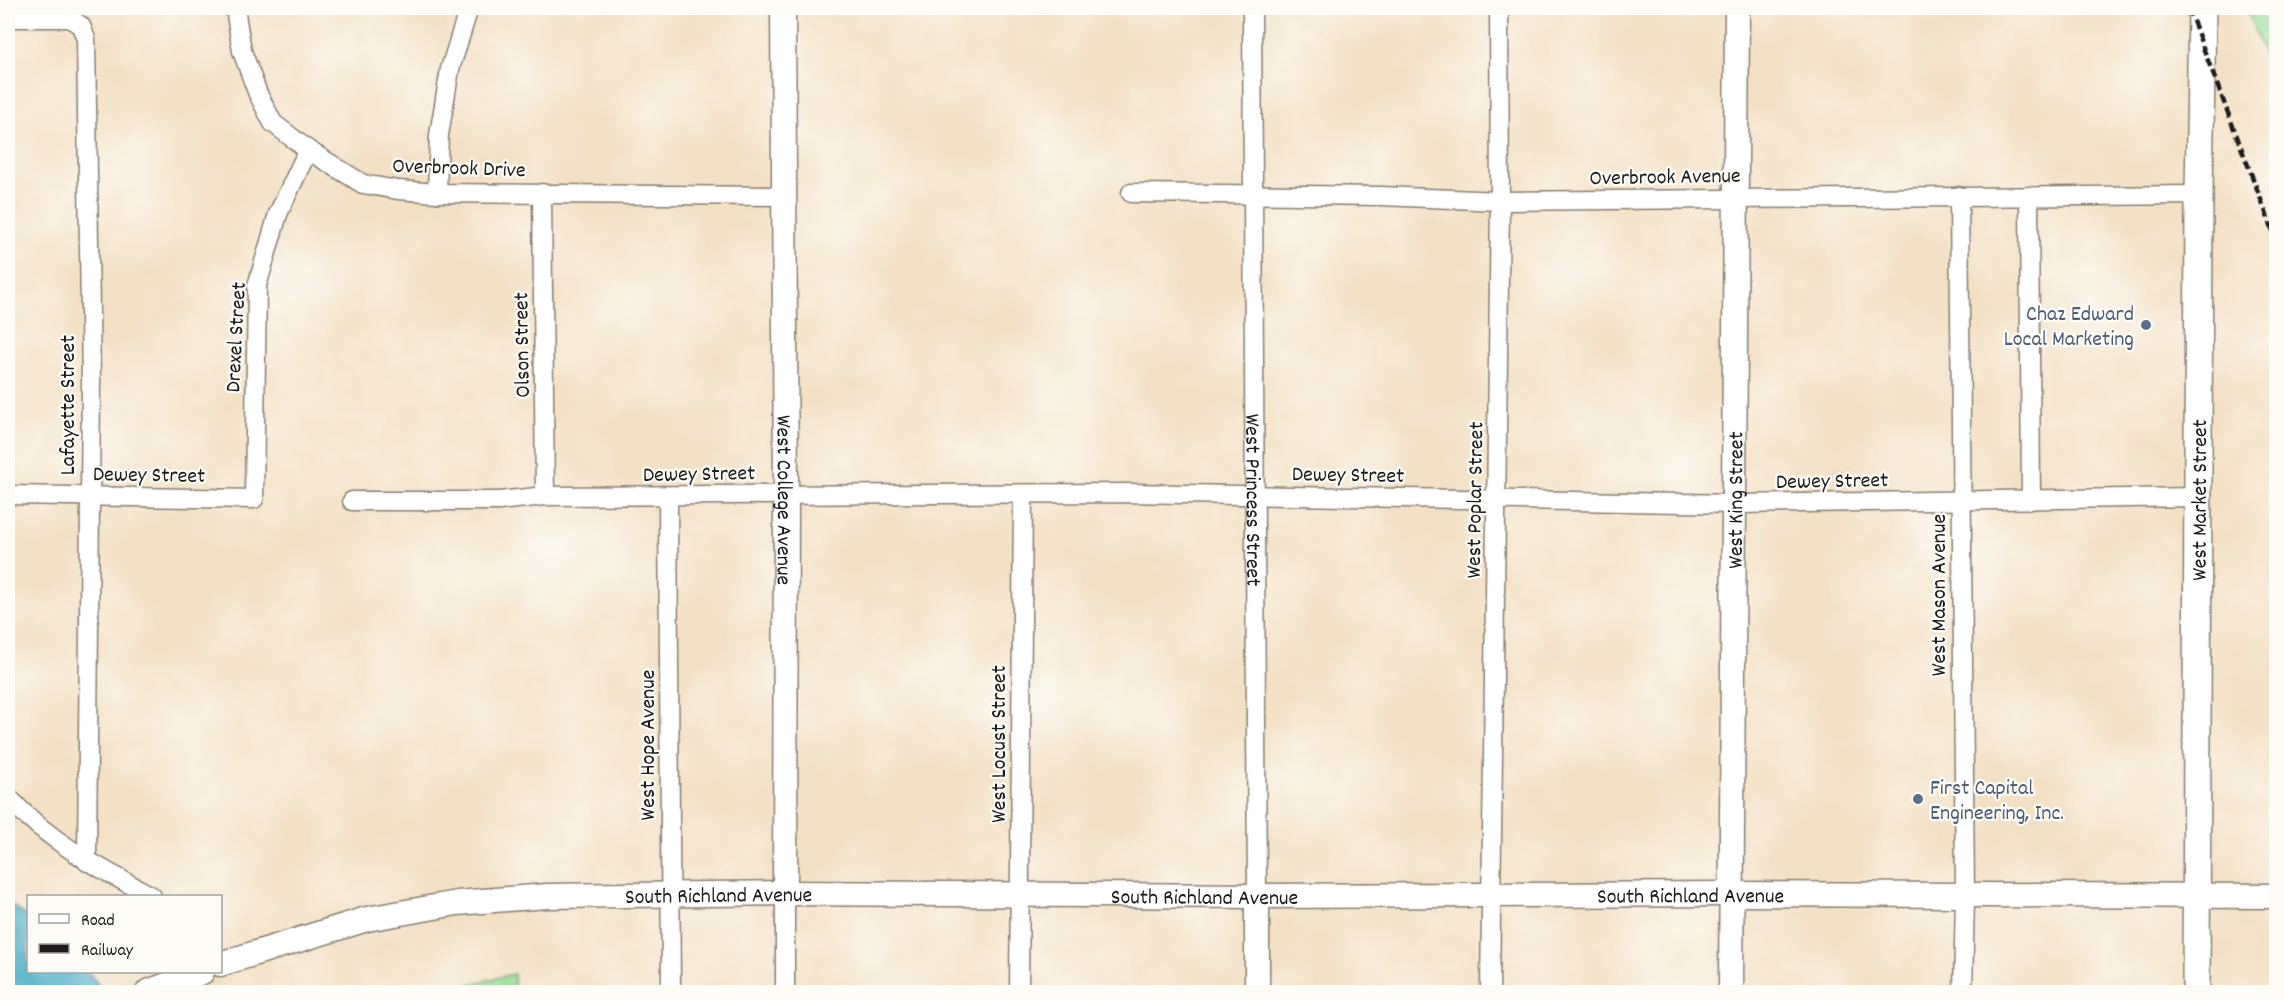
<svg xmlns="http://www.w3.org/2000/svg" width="2284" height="1000" font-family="Dekko,sans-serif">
	<rect width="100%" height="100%" fill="#fdfcf7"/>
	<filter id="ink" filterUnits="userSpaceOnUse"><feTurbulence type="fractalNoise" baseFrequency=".0167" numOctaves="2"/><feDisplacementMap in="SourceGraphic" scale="12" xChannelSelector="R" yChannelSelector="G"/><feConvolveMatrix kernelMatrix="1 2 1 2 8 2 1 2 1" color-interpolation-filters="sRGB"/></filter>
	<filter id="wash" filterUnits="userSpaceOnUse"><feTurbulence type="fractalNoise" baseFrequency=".008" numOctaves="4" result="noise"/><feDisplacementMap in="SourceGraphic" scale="24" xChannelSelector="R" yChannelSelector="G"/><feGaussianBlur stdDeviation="1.35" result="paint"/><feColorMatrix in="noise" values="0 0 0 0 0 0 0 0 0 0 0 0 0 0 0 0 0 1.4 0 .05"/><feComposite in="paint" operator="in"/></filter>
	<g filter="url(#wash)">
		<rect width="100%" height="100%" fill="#f3e1c6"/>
		<path fill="#93d993" stroke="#587a58" stroke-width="1.5" d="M2246 8H2276V85Z
			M514 974 515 992H435Z"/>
		<path fill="#44abc4" stroke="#306470" stroke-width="1.5" d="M8 902 28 917V972H88L105 992H8Z"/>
	</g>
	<g filter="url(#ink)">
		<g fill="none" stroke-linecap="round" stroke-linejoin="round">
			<defs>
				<g id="street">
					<path d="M235 8 242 51 258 94 273 123 308 150 363 184 398 190 437 193 784 196"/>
					<path id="s1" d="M1252 8 1257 896"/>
					<path d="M8 18H70L81 26 86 39 91 382 87 862"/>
					<path d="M437 193 439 135 450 69 469 8"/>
					<path d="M542 193 545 496"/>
					<path d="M1131 193 1381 196 1500 201 2199 195"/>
					<path d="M1959 196 1965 895 1963 992"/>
					<path d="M2029 196 2031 500"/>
					<path d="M8 495 254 499 257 286 278 214 308 150"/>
					<path d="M668 497 671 992"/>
					<path d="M352 501H499L545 496 1129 493 1735 504 2198 497"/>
					<path d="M8 797C48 841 100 869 152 896"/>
					<path d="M785 893V992"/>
					<path d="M1019 992 1023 495"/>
					<path d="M1490 992 1500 201 1499 8"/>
				</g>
				<g id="secondary">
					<path id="s2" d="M783 8 786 494 785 893"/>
					<path id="s3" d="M220 964 367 919 457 903 547 896 785 893 1257 896 1733 894 2276 896"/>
					<path d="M148 992 202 972"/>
					<path d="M1257 992V896"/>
					<path id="s4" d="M1731 992 1737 8"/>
				</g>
				<g id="primary">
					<path id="s5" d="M2196 992 2199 195 2202 8"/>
				</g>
			</defs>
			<use href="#street" stroke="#887e71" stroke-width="21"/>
			<use href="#secondary" stroke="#887e71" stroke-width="27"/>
			<use href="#primary" stroke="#887e71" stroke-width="30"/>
			<use href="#street" stroke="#fff" stroke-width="18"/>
			<use href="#secondary" stroke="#fff" stroke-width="24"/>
			<use href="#primary" stroke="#fff" stroke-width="27"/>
			<path stroke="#1c1c1c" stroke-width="4.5" stroke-dasharray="9 4.5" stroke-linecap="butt" d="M2188 8 2276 239"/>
		</g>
	</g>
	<g fill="#5c6f8a" stroke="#fdfcf7" stroke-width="2">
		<circle cx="2146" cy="325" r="6"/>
		<circle cx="1918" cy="799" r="6"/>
	</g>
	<g text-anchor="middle" stroke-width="4.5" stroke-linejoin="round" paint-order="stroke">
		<g font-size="22" fill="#1c1c1c" stroke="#fdfcf7">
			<text transform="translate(459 166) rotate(2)" y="8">Overbrook Drive</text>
			<text transform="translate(1665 175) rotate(-1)" y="8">Overbrook Avenue</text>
			<text transform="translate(234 337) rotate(-87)" y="8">Drexel Street</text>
			<text transform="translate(520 345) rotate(-91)" y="8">Olson Street</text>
			<text transform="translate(66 405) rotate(-90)" y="8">Lafayette Street</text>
			<text transform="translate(699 472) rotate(-1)" y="8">Dewey Street</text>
			<text transform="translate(149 473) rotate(1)" y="8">Dewey Street</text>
			<text transform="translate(1348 473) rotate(1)" y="8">Dewey Street</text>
			<text transform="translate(1832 479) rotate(-1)" y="8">Dewey Street</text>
			<text dy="8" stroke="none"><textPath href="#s2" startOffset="492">West College Avenue</textPath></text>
			<text dy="8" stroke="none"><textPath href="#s1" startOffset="492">West Princess Street</textPath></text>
			<text transform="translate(1473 500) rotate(-89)" y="8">West Poplar Street</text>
			<text dy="8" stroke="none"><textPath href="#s4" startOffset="492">West King Street</textPath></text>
			<text dy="8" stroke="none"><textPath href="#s5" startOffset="492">West Market Street</textPath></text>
			<text transform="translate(1937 595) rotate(-90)" y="8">West Mason Avenue</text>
			<text transform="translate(997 744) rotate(-90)" y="8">West Locust Street</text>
			<text transform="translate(646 745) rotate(-90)" y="8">West Hope Avenue</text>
			<text dy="8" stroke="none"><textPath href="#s3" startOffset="507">South Richland Avenue</textPath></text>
			<text dy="8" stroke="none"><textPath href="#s3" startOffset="1479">South Richland Avenue</textPath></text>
			<text dy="8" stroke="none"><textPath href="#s3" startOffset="993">South Richland Avenue</textPath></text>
		</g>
		<g font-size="22" fill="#4e5e75" stroke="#fdfcf7" text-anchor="end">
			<text x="2134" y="320">Chaz Edward<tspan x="2134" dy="25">Local Marketing</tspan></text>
			<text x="1930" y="794" text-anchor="start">First Capital<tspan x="1930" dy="25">Engineering, Inc.</tspan></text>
		</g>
	</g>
	<rect width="2284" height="1000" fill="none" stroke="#fdfcf7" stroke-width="30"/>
	<rect x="27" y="895" width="195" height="78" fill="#fdfcf7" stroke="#a3a29f" stroke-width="1.5"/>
	<rect x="39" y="914" width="30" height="9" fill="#ffffff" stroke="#a3a29f" stroke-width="1.5"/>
	<text x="81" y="925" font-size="18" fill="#1c1c1c">Road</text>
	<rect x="39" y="944" width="30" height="9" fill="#1c1c1c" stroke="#a3a29f" stroke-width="1.5"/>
	<text x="81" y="955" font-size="18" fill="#1c1c1c">Railway</text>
</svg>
